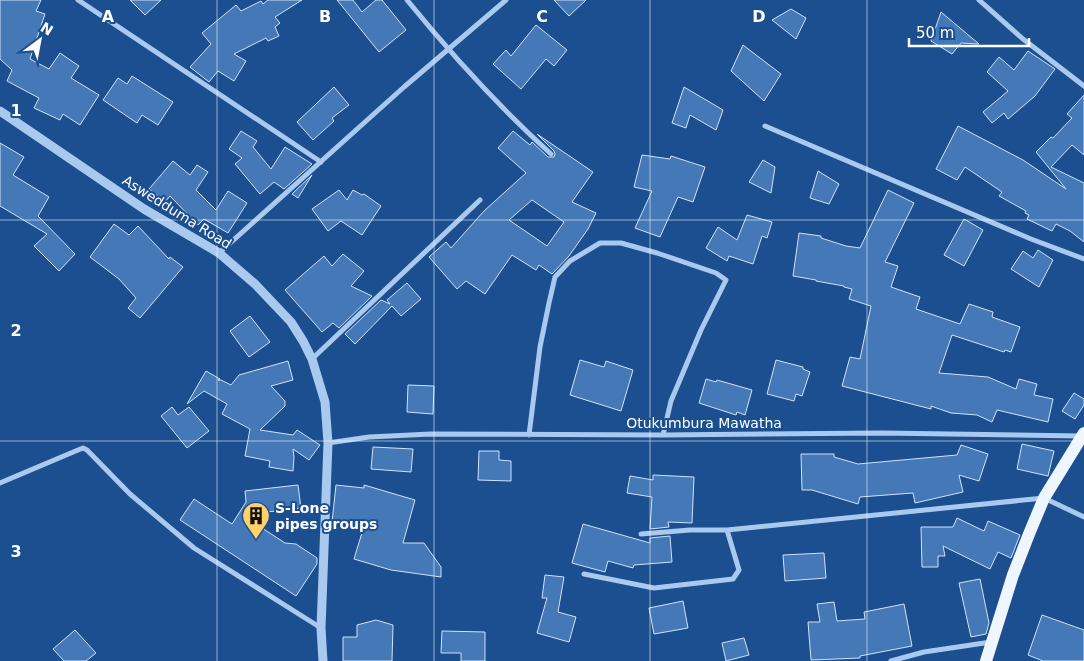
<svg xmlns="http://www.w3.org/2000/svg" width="1084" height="661" font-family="'DejaVu Sans',sans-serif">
	<rect width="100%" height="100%" fill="#1b4f8f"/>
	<path fill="#4478b7" stroke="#cfe3fa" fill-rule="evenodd" d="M0 0H41L36 11 45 14 30 59 49 69 60 53 79 66 71 78 99 95 80 125 63 114 60 120 34 108 39 98 7 81 12 70 0 59Z
		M130 0H161L145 15Z
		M268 0H302L275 17 280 23 275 27 279 36 268 41 266 38 234 54 246 61 234 81 218 71 209 82 190 67 211 44 202 33 236 5 241 11 261 1 263 4Z
		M337 0H353L362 12 376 0H382L406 30 379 52Z
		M554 0H586L569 16Z
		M791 9 806 18 796 39 772 20Z
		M941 12 979 44 961 43 952 54 931 41Z
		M536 25 567 50 554 66 546 59 521 89 493 64 506 50 511 56Z
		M743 45 781 74 764 101 731 71Z
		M1028 51 1055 69 1035 96 1008 119 1004 113 992 123 983 112 1008 91 987 72 999 57 1014 70Z
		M132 76 173 102 158 125 142 115 137 123 103 100 118 78 127 84Z
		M334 87 349 105 332 118 334 121 313 140 297 122Z
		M684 87 723 110 716 130 690 115 686 128 672 123Z
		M1084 95V155L1072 145 1051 167 1084 183V242L1070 231 1056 224 1052 231 1027 219 1029 215 1025 213 1026 211 999 196 1002 192 965 167 957 180 936 169 958 126 1023 160 1066 189 1036 152 1051 137 1053 138 1072 118 1067 114Z
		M241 131 257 141 253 147 271 169 285 147 312 164 284 189 274 182 260 194 235 164 242 158 229 149Z
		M513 131 530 145 532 142 548 157H554L555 154 554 151 537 134 593 172 572 202 596 213 588 229 569 256 552 274 539 265 536 270 512 255 485 294 466 281 457 289 429 257 446 242 451 248 484 211 526 173 498 148ZM532 200 564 222 547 246 509 220Z
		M0 143 24 157 13 175 49 197 38 216 75 254 59 271 34 246 47 234 0 206Z
		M642 155 670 159 671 156 705 167 693 202 678 197 660 237 635 228 652 191 634 187Z
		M763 160 775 167 771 193 749 182Z
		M173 161 190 175 197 165 208 172 196 190 216 210 228 191 247 203 228 233 204 219 198 225 170 196 165 202 149 189Z
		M818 171 839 184 829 204 810 198Z
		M312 175 298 198 292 194Z
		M339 190 347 200 353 190 362 195 364 194 381 206 362 235 341 221 328 231 312 209Z
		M888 190 914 203 885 262 898 266 891 287 920 297 916 309 960 324 969 304 993 312 992 317 1020 327 1011 352 1005 350 1004 352 952 335 939 373 988 377 1016 389 1019 379 1037 384 1034 395 1053 399 1048 422 997 410 992 422 977 415 951 413 931 406V409L842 386 850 357 860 359 871 306 849 299 852 289 844 287V286L816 281V280L793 276 799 233 821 236V238L846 246 860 248Z
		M747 215 772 222 767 238 762 236 753 264 729 256 727 261 706 248 718 227 737 240Z
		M964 219 983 230 964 266 944 255Z
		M114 224 129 235 138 226 169 259 170 257 183 267 140 318 128 308 136 298 119 279 90 257Z
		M1038 250 1053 260 1039 287 1011 269 1023 251 1033 258Z
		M343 254 364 271 351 286 372 296 339 328 333 323 322 332 285 290 324 256 332 266Z
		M407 283 421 299 401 316 392 306 355 344 345 334 381 300 390 304 387 300Z
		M250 316 270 342 249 357 230 331Z
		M580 360 604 367 606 361 633 370 621 411 570 395Z
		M776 360 803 367V369L810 372 802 396 796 394 794 401 767 394Z
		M288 361 293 380 271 386 285 401V406L260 430 293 435 297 430 320 445 309 460 293 449 294 457 293 471 269 467 270 461 245 456 250 429 222 414 227 404 204 391 187 404 206 371 220 379 218 380H221L231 385 239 375Z
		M706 379 716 382 717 380 752 390 745 415 737 412 736 415 699 403Z
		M408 385 434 386 433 414 407 412Z
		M1074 393 1084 399V405L1075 419 1062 411Z
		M172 407 178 415 189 407 209 431 187 448 161 416Z
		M1022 444 1054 451 1048 476 1017 469Z
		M961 445 988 454 979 481 959 475 963 492 915 503 913 493 860 497 858 504 812 490H802L801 454H834V457L858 464 957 455Z
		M373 447 413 449 411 472 371 469Z
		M479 451H499V460L511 461V481L478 480Z
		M653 475 694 477 692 523 668 522 669 527 650 529 652 497 627 493 630 476 653 480Z
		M298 485 301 508 242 515 285 543 296 544 317 558V564L296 596 180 520 194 499 232 524 246 502 245 491Z
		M336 485 364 488V485L415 500 403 543H424L441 567V577L391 570 354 559 364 526 332 522Z
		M957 518 984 531 988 521 1020 535 1011 558 998 552 990 569 943 546 945 556H938V567H922L921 527H953Z
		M583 524 650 543V538L670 536 672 562 634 565 633 568 608 561 605 572 572 563Z
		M824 553 826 578 785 581 783 555Z
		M545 575 564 577 558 612 576 617 569 642 537 633 547 598H542Z
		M980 579 989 623 986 634 971 637 959 583Z
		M683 601 688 628 654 634 649 608Z
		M834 602 837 621 865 619 864 612 904 604 912 646 860 656V658L811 660 808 622H820L817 604Z
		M1042 615 1084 630V661H1043L1028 655Z
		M376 620 393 625 392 661H343V637H357V625Z
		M75 630 96 653 86 661H64L53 649Z
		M442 631 485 632V661H461V653H441Z
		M744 638 749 655 726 661 722 643Z"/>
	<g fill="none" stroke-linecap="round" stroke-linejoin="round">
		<path stroke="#a9c9ee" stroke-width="5" d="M78 0 321 162
			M407 0C451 54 499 107 551 154
			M979 0 1023 39 1084 86
			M765 126 1031 239 1084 259
			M219 253 404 87 506 0
			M312 359 480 200
			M529 435 540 347 549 303 555 277 570 261 600 243H621L657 253 716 273 726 280 701 330 671 401 663 435
			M328 443 369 437 431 434 663 435 882 433 1082 436
			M0 483 78 450 83 448 87 450 130 494 194 548 321 628
			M641 534 690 530H727L1044 498 1084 517
			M584 574 654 588 733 579 739 570 727 530
			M891 661 924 652 991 642"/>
		<path stroke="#a9c9ee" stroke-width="9" d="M0 111 144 209 219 253 255 284 291 322 303 341 312 359 325 402 328 443 321 628 323 661"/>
		<path stroke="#f0f6ff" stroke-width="12" d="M986 661 1013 575 1029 534 1044 498 1084 433"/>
	</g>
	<path fill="none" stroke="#fff" stroke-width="1" stroke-opacity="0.55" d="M217 0V661M434 0V661M650 0V661M867 0V661M0 220H1084M0 441H1084"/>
	<defs>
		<symbol id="building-pin" viewBox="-11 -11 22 30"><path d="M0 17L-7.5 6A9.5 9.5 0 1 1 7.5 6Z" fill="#ffd166" stroke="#1b4f8f"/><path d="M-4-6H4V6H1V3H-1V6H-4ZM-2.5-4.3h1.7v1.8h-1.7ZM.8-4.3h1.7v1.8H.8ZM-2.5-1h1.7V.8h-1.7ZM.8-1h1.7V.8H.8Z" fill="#111"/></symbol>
	</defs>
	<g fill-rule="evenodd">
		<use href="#building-pin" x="240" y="500" width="32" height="43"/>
	</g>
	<g text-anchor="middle" stroke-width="4" stroke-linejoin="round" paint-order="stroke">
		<g font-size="14" fill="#fff" stroke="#1b4f8f">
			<text transform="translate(177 212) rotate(32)" y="5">Aswedduma Road</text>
			<text x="704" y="428">Otukumbura Mawatha</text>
		</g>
		<g font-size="14" font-weight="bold" fill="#fff" stroke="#1b4f8f" text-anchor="start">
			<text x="275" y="513">S-Lone<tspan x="275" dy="16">pipes groups</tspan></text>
		</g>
	</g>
	<g font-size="16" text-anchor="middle" font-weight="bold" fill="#fff" stroke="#1b4f8f" stroke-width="4" stroke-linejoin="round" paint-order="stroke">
		<text x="108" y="22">A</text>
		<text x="325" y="22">B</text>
		<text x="542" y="22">C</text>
		<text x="759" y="22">D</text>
		<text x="16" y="116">1</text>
		<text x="16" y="336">2</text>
		<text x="16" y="557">3</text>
	</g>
	<g transform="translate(40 40) rotate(32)" stroke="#1b4f8f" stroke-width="4" paint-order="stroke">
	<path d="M0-4L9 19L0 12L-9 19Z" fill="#ffffff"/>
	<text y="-8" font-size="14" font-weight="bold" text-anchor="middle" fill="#ffffff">N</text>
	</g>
	<path d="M909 38v8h120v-8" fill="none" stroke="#ffffff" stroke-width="2.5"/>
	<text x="916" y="38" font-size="15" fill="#ffffff" stroke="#1b4f8f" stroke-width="4" paint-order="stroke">50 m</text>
</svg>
